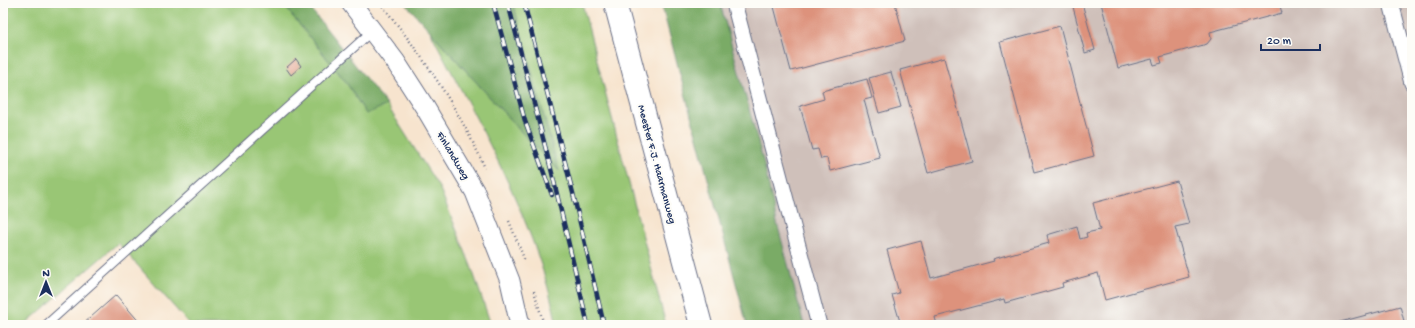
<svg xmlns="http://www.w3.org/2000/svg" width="1415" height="328" font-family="'Gochi Hand',sans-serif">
	<rect width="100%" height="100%" fill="#fdfcf7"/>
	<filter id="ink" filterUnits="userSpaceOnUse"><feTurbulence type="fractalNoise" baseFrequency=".025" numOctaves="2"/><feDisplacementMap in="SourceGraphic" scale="8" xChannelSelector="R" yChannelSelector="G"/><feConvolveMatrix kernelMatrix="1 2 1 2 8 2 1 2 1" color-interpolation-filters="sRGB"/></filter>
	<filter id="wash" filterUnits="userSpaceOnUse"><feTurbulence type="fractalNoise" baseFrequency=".012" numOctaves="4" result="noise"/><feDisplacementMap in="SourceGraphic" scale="16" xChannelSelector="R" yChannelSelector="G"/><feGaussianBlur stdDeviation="0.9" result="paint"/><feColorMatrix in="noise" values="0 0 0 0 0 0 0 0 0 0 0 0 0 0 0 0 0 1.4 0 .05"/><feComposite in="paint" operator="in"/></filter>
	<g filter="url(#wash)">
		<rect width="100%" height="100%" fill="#f7e4ce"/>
		<path fill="#cfc0ba" d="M694 3H1412V325H778Z"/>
		<path fill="#99c674" stroke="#5a7a69" d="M3 3H282L346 82 366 113 387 105 440 189 471 266 491 325H190L118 243 24 325H3Z
			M513 3H582L666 325H557C536 220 479 125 430 31L523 134 558 170Z"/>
		<path fill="#7aab66" stroke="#4a6d62" d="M282 3H306L387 105 366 114 346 82Z
			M405 3H513L559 171 523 134Z
			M661 3H720L763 160 777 223 804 325H747Z"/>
		<g id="blocks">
			<path fill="#dd927b" d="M773 3H895L905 41 791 71Z
				M1072 3H1082L1095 50 1085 53Z
				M1101 3H1279L1282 13 1210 32 1211 39 1207 44 1160 57 1162 63 1154 65 1152 59 1118 68Z
				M1060 26 1094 156 1034 172 1000 42Z
				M944 58 972 161 928 173 900 70Z
				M296 59 301 66 291 75 286 68Z
				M891 72 901 107 879 113 869 78Z
				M867 79 872 98 864 100 880 158 830 171 827 158 821 159 818 149 812 150 800 106 824 99 822 91Z
				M1177 181 1189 224 1175 227 1189 277 1105 300 1098 273 1062 283 1063 287 1005 303 1004 299 935 317 937 325H901L892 295 899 293 887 250 921 241 931 278 994 261 993 259 1049 243 1047 235 1077 226 1080 239 1087 237 1086 233 1100 230 1093 203Z
				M116 295 142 325H82Z
				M1400 306 1405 325H1329Z"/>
		</g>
	</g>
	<g filter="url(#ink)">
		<use href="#blocks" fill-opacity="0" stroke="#686e85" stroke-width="1"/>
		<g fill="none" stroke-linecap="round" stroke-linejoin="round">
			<defs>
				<path id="service" d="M46 325 372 31"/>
				<path id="minor" d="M734 3 819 325
					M1391 3 1412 83"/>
				<path id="tertiary" d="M351 3 395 61 426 109 475 192 510 281 520 325"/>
				<path id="secondary" d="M615 3 701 325"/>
			</defs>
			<use href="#service" stroke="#686e85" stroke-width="10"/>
			<use href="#minor" stroke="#686e85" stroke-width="17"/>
			<use href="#tertiary" stroke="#686e85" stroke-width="21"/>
			<use href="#secondary" stroke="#686e85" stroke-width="24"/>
			<path stroke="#686e85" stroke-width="2.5" stroke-dasharray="1 3" stroke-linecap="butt" d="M380 3C421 53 459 109 485 168
				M509 221 525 261
				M534 291 544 325"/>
			<use href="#service" stroke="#fff" stroke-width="8"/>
			<use href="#minor" stroke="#fff" stroke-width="15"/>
			<use href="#tertiary" stroke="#fff" stroke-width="19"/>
			<use href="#secondary" stroke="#fff" stroke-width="22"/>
			<defs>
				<path id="rail" d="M493 3 525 121 552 195
					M508 3 552 173 588 325
					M524 3 573 193 604 325"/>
			</defs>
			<use href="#rail" stroke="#1b2f5e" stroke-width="4.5"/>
			<use href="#rail" stroke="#fdfcf7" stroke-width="3" stroke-dasharray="9" stroke-linecap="butt"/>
		</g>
	</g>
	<g text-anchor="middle" stroke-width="4" stroke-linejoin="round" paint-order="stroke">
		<g font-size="11" fill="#1b2f5e" stroke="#fdfcf7">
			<text transform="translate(454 155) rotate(59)" y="4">Finlandweg</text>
			<text transform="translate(658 164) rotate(75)" y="4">Meester F.J. Haarmanweg</text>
		</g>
	</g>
	<rect width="1415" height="328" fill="none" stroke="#fdfcf7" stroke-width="16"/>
	<g transform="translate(46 282)" stroke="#fdfcf7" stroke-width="3" paint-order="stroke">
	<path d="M0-3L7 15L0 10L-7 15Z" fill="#1b2f5e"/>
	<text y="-6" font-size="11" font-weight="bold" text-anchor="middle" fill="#1b2f5e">N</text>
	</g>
	<path d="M1261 44v6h59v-6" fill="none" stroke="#1b2f5e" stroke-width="2"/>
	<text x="1267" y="44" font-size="12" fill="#1b2f5e" stroke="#fdfcf7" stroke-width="3" paint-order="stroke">20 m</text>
</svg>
